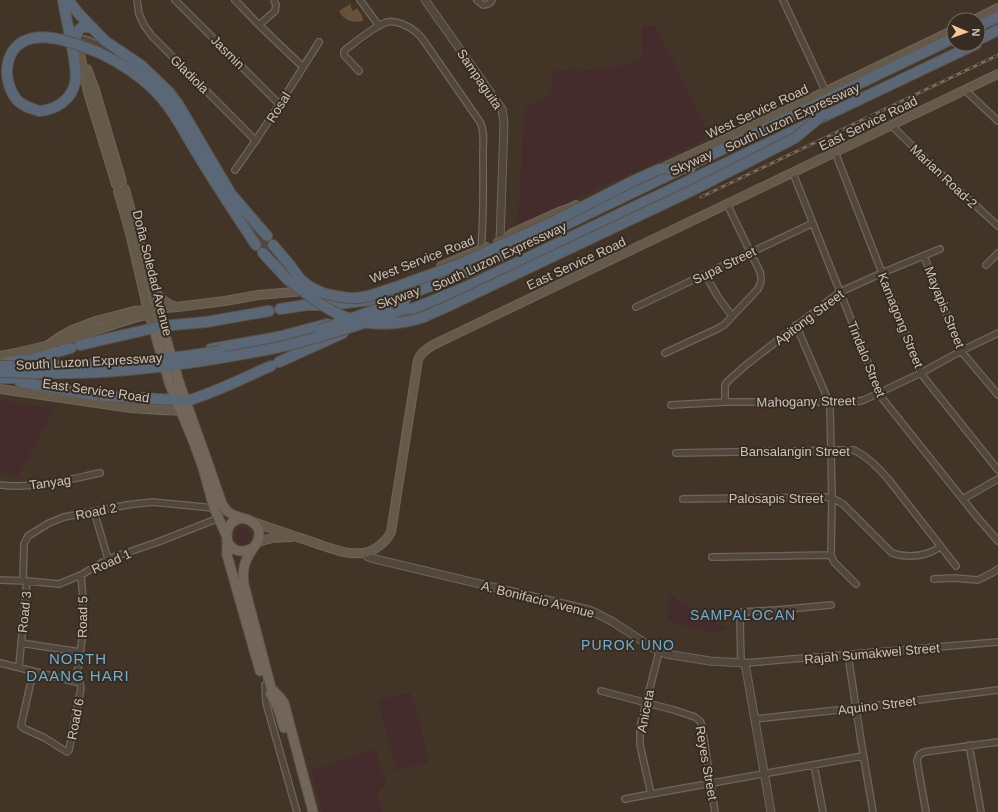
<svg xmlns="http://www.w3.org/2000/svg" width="998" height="812" font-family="Helvetica,sans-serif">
	<rect width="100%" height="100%" fill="#423528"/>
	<path fill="#452c2c" d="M648 26H656L661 42 665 44 710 137 514 227 519 206 525 108 551 94 552 71 579 69 580 71 629 64 643 58 642 27Z
		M0 400 55 408 18 476 0 473Z
		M235 536a8 8 0 1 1 16 0a8 8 0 1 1-16 0Z
		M669 594 728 630 711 632 668 621Z
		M411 692 429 762 397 771 378 700Z
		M376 749 386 783 377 794 383 812H322L311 771Z"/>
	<path fill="#66513b" d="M350 4 352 10 354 11 357 8 362 16 363 21C353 23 344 21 339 11Z"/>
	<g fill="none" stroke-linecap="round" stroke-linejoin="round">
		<defs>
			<path id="minor" d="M137 0 139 14 144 25 151 35 256 141
				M175 0 280 105
				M235 0 259 25 303 67
				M360 0 379 26
				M477 0 483 5C487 5 490 4 492 0
				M783 0 826 92
				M259 25 275 11 276 5 274 0
				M75 37 87 40 114 52
				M359 71 344 55V52L345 50C354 43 376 25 387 22 396 20 409 26 416 32 419 35 422 38 424 41L480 122C485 131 483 143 483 153 483 185 484 217 481 249
				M965 90 998 121
				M891 125 940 173 998 226
				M835 152 882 273 921 373 926 380 998 470
				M235 170C265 129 292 85 319 42
				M793 173 882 398 977 517 998 541
				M253 233 275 259
				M260 234 272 250
				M924 256 961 351 998 395
				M986 265 998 253
				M705 274 718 297 732 316
				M636 307 813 223
				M796 325 829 402 830 408 832 498 831 555 834 562 856 584
				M665 353 717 329 724 325 758 289C761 283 762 279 760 272L727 204
				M725 402V385L728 381 746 365 840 292 882 273 940 249
				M671 405 725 402H855L864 400 921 373 961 351 998 333
				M676 453 854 450C868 457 879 468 889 480L956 566
				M0 485C34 489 66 480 100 473
				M683 499 825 497 832 498 843 504 892 553C903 557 917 557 928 553 933 552 936 549 940 547
				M963 499 998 479
				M94 511 108 559
				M712 557 831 555
				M934 579 954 578 978 580 992 573 998 569
				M0 580 27 581 59 584 81 575 108 559 158 542 219 518
				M23 581 24 544 28 536 49 523 64 517 127 505 152 502 214 508
				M21 643 80 652
				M848 655 861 741 873 812
				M0 663 80 683 81 688 69 750 67 752 45 738 25 729 21 726 33 672
				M741 663 740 620V615L742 612 777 610 831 605
				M745 663 998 642
				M19 667 27 581
				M76 682 83 632V600L81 575
				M265 685 266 703 297 812
				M601 691 674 710 695 717 700 721 702 726 715 812
				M755 719 856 708 998 690
				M969 745 981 812
				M814 765 823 812
				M651 794 642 754 640 744V727L659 652
				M625 799 651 794 863 756
				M926 812 917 761 919 755 924 752 998 742"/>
			<path id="tertiary" d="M425 0 502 109 504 123 500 241
				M364 553 368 557 375 559 589 610 596 613 613 622 653 648 666 654 710 661 745 663 771 812"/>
			<path id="secondary" d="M974 20 998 8
				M77 40 88 92 116 184
				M87 69 95 90 122 182
				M662 168C760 124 857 76 954 30
				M125 189 162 326
				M118 191 130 233 149 315 154 328
				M498 242 507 238 512 233 561 211 568 209 576 205
				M441 266 486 247
				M154 290C160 299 166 303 176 307
				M48 345 63 335 70 331 96 321 134 311 177 307 225 301 258 295 305 291
				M0 356 16 353 45 346 141 316 149 315
				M0 389 131 408 160 410 187 411
				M251 521C272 529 294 536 315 543 330 548 346 555 363 553 374 552 386 542 391 532L418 360C421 352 426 350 433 345L998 74
				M258 542 272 538 291 537"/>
			<path id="primary" d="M158 344 154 328 162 326 167 342
				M179 382 210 469 222 504 227 511 233 515 242 518
				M170 385 194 443 203 468 214 508 227 537
				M227 539V555L260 671
				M253 548C241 555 226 550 227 534 227 528 231 522 236 520 247 515 261 525 259 536 259 542 255 545 252 550 244 562 242 570 244 585L271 688C275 693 281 697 284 703L313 812
				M270 694C278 704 280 715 284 728"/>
			<path id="motorway" d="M68 0 79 14 105 41 142 66 168 91 178 104 231 194 267 236
				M978 26 998 17
				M76 37C79 26 82 26 93 28
				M978 40 998 30
				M100 53C120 63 137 73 153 89 172 107 184 132 198 155 216 185 236 215 256 245
				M39 111C56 110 71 100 75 83 77 75 75 66 74 58 71 38 66 19 63 0
				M273 245 289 264
				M263 253 288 280
				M396 299 460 275 482 265 954 38
				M280 309 306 305H329L403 296
				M400 314 466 287 487 277 976 44
				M162 326 206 322 269 311
				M80 345 154 328
				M211 349 278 337 327 324
				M7 362 28 360 71 348
				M279 362 343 333
				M0 378H32
				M20 382 95 395
				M104 396 176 400
				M186 401C215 393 243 378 271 366"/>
		</defs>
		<use href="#minor" stroke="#6f655a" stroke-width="8"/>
		<use href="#tertiary" stroke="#6f655a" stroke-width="9"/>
		<use href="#secondary" stroke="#6f655a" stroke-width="10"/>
		<use href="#primary" stroke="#5e5349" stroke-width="11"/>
		<use href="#motorway" stroke="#5c5247" stroke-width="12"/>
		<use href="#minor" stroke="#52473c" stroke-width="5.5"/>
		<use href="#tertiary" stroke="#52473c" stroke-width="7"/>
		<use href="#secondary" stroke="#65594a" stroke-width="8"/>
		<use href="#primary" stroke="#72665a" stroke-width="9"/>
		<use href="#motorway" stroke="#5a6777" stroke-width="10"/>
		<defs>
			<path id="rail" d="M701 197 998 55"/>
		</defs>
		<use href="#rail" stroke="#786c5f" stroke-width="3"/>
		<use href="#rail" stroke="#372c21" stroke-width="1.5" stroke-dasharray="4.5" stroke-linecap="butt"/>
		<defs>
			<path id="primary-bridge" d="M167 342 179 382
				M158 344 170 385"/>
			<path id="motorway-bridge" d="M39 111C30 108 23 106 17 100 0 79 4 43 34 38 54 34 81 46 100 53
				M289 264 301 280 310 287 323 293 336 296 348 298H358L369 296 399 286 460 264 559 219 631 182 660 169 691 168
				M288 280C306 293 324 309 345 317 369 327 399 325 424 317 430 314 437 311 444 308L695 189 795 138 824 114
				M319 330 406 299
				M0 366C42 366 84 366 126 363 157 360 189 356 220 351
				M0 372C42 374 85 374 127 370 178 366 230 357 280 347 323 337 365 323 408 308"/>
		</defs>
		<use href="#primary-bridge" stroke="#5e5349" stroke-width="11" stroke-linecap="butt"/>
		<use href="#motorway-bridge" stroke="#5c5247" stroke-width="12" stroke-linecap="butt"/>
		<use href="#primary-bridge" stroke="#72665a" stroke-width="9"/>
		<use href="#motorway-bridge" stroke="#5a6777" stroke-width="10"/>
	</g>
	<g text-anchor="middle" stroke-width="4" stroke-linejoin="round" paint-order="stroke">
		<g font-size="13" fill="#ccc3b9" stroke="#372c21">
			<text transform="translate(228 52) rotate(45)" y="5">Jasmin</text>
			<text transform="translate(190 74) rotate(45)" y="5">Gladiola</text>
			<text transform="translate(480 79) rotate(56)" y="5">Sampaguita</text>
			<text transform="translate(278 107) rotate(-58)" y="5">Rosal</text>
			<text transform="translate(757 111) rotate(-25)" y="5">West Service Road</text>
			<text transform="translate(792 117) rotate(-25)" y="5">South Luzon Expressway</text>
			<text transform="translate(868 123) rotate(-26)" y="5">East Service Road</text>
			<text transform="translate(691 162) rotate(-25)" y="5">Skyway</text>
			<text transform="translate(944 176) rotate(43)" y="5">Marian Road-2</text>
			<text transform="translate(499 256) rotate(-25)" y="5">South Luzon Expressway</text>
			<text transform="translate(422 259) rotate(-21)" y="5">West Service Road</text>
			<text transform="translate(576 263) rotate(-25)" y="5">East Service Road</text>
			<text transform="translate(724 265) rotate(-26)" y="5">Supa Street</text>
			<text transform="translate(153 273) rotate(76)" y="5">Doña Soledad Avenue</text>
			<text transform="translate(398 297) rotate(-20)" y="5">Skyway</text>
			<text transform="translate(945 307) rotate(68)" y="5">Mayapis Street</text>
			<text transform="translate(809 317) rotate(-37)" y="5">Apitong Street</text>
			<text transform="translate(901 320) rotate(68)" y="5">Kamagong Street</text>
			<text transform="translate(867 359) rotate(68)" y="5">Tindalo Street</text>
			<text transform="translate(89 361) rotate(-3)" y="5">South Luzon Expressway</text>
			<text transform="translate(96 390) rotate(8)" y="5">East Service Road</text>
			<text transform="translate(806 401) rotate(-1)" y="5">Mahogany Street</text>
			<text x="795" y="456">Bansalangin Street</text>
			<text transform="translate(50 482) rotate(-8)" y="5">Tanyag</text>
			<text x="776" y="503">Palosapis Street</text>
			<text transform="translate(96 511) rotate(-11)" y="5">Road 2</text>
			<text transform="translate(111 561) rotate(-24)" y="5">Road 1</text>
			<text transform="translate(538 599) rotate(14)" y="5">A. Bonifacio Avenue</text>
			<text transform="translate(24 612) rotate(-84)" y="5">Road 3</text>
			<text transform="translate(82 617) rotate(-89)" y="5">Road 5</text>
			<text transform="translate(872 653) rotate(-5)" y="5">Rajah Sumakwel Street</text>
			<text transform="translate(877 705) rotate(-7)" y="5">Aquino Street</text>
			<text transform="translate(645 711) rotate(-79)" y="5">Aniceta</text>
			<text transform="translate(75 719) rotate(-79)" y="5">Road 6</text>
			<text transform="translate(707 763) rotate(80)" y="5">Reyes Street</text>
		</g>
		<g font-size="14" letter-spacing="1" fill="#6daed3" stroke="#372c21">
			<text x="743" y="620">SAMPALOCAN</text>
			<text x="628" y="650">PUROK UNO</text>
		</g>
		<g font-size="15" letter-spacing="1" fill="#6daed3" stroke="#372c21">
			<text x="78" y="664">NORTH<tspan x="78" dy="17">DAANG HARI</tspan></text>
		</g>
	</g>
	<g transform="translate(966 32) rotate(92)"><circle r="19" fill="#372c21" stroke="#73685e"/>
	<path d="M0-3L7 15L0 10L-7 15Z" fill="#f5c995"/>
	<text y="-6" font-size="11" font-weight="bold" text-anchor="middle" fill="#ccc3b9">N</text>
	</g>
</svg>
